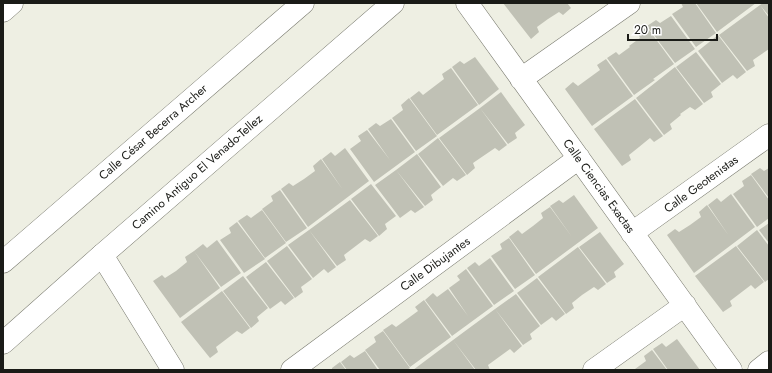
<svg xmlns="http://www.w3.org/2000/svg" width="772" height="373" font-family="Jost,sans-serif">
	<rect width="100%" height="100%" fill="#eeefe3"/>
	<path fill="#c0c1b5" d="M503 3H567L571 8 563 15 559 12 548 19 537 27 539 32 531 39Z
		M681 3H695L716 33 696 47 672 14 683 7Z
		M696 3H756L717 32Z
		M763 3H769V16L760 5Z
		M760 5 769 18V49L753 60 755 66 747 71 719 35Z
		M671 16 695 49 675 63 647 26 656 20 660 23Z
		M647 27 674 64 653 79 655 80 634 95 607 58 616 52 619 55 630 47 629 46 640 38 638 33Z
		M718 35 746 72 737 79 733 75 722 83 698 51Z
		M696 52 721 84 711 92 713 97 704 103 676 67Z
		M475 57 499 89 479 105 452 67 460 61 464 64Z
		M606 59 633 96 592 126 565 89 573 82 578 86 600 70 597 65Z
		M675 67 703 104 695 110 690 107 680 114 681 115 670 124 672 129 664 135 636 98Z
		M451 68 478 105 437 135 410 98 419 91 423 95 444 79 442 74Z
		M501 92 525 125 515 133 517 138 508 144 480 108Z
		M409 98 437 136 416 151 392 118 403 110 401 105Z
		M635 99 663 136 654 142 650 138 639 147 629 155 631 160 622 166 594 129Z
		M480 108 507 145 499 151 495 148 473 163 475 168 467 175 439 138Z
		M391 119 415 152 374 182 350 149 361 141 358 136 367 130 390 160 368 129 376 123 380 126Z
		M438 138 466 175 457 181 453 178 443 186 418 154Z
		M345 148 369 181 308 227 281 189 289 183 293 186 304 179 315 171 313 166 321 159 343 190 322 159 331 152 335 156Z
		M417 154 441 187 431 195 433 200 425 206 396 170Z
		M760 168 764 171 769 168V198L751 174Z
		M396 170 424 207 415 213 411 210 400 218 375 185Z
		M751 175 769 200V218L757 227 733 194 744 186 742 181Z
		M371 184 396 216 385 224 387 229 379 236 351 199Z
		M280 190 307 228 286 242 262 209 273 201 271 196Z
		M731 194 755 227 694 273 667 235 675 229 679 232 690 225 701 217 699 212 707 205 729 236 708 205 717 198 721 202Z
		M574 195 598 228 536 274 509 237 518 230 522 234 533 226 543 218 541 213 550 207 572 237 550 206 559 200 563 203Z
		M350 200 378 236 370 242 365 239 344 255 346 260 337 266 309 230Z
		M262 210 286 243 265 258 238 221 247 215 251 218Z
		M237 222 265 259 244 273 220 240 231 233 229 228Z
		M769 223V243L759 230Z
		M309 230 336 267 328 273 324 269 313 278 288 245Z
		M757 230 769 246V279L765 282 737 246Z
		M600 232 624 264 614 272 616 277 607 283 579 247Z
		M509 238 535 275 515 289 491 256 502 249 500 244Z
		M217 240 241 273 221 287 194 251 203 244 207 248Z
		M287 246 312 279 301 287 303 292 295 298 267 261Z
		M736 246 764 282 755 289 751 285 730 301 732 306 723 312 695 276Z
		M578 247 606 284 598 290 594 287 582 295 572 303 574 308 566 314 538 277Z
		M194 251 220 288 180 318 153 281 162 275 165 278 176 271 187 262 185 257Z
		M490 258 514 291 494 305 467 268 475 262 479 266Z
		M266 262 294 298 285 305 281 301 270 309 246 277Z
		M466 269 493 306 452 336 425 300 433 293 437 297 448 289 468 316 449 288 460 280 457 276Z
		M243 276 268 308 257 317 259 321 251 328 223 291Z
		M537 278 565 314 556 321 552 317 541 325 517 293Z
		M222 291 250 328 242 334 237 331 216 347 218 352 210 358 181 322Z
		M516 294 540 326 530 334 532 339 523 345 495 309Z
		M424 300 451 337 410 367 383 330 392 324 396 327 418 311 415 307Z
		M495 309 522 346 514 353 510 349 488 365 490 370H476L453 340Z
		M383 331 410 368 407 370H380L365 350 376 342 374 337Z
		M677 339 700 370H668L653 349 662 343 666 347Z
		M453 340 475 370H413Z
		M652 350 667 370H636L635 369 646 361 644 356Z
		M365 351 378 370H347L341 362 350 355 354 358Z
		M340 362 346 370H332V368Z"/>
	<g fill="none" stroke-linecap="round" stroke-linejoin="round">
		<defs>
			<path id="street" d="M467 3 731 370
				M3 11 12 3
				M521 79 629 3
				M632 233 769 135
				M102 255 173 370
				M3 262 303 3
				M292 370 579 158
				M594 370 685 305
				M759 370 769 362"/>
			<path id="secondary" d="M3 343 102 255 393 3"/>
		</defs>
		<use href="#street" stroke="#77786d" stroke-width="23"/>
		<use href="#secondary" stroke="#77786d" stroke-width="23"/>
		<use href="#street" stroke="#fff" stroke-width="22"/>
		<use href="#secondary" stroke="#fff" stroke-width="22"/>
	</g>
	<g text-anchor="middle" stroke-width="3" stroke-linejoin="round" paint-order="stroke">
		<g font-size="12" fill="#1a1b17" stroke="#fff">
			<text transform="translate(153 132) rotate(-41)" y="4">Calle César Becerra Archer</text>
			<text transform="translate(197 172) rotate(-41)" y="4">Camino Antiguo El Venado-Tellez</text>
			<text transform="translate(701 184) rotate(-36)" y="4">Calle Geotenistas</text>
			<text transform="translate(599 186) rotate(54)" y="4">Calle Ciencias Exactas</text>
			<text transform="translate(435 264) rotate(-36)" y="4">Calle Dibujantes</text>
		</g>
	</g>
	<rect width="772" height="373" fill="none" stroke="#1a1b17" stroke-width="8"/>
	<path d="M628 34v6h89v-6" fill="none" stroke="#1a1b17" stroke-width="2"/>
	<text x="634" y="34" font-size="12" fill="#1a1b17" stroke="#ffffff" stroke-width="3" paint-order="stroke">20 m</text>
</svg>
